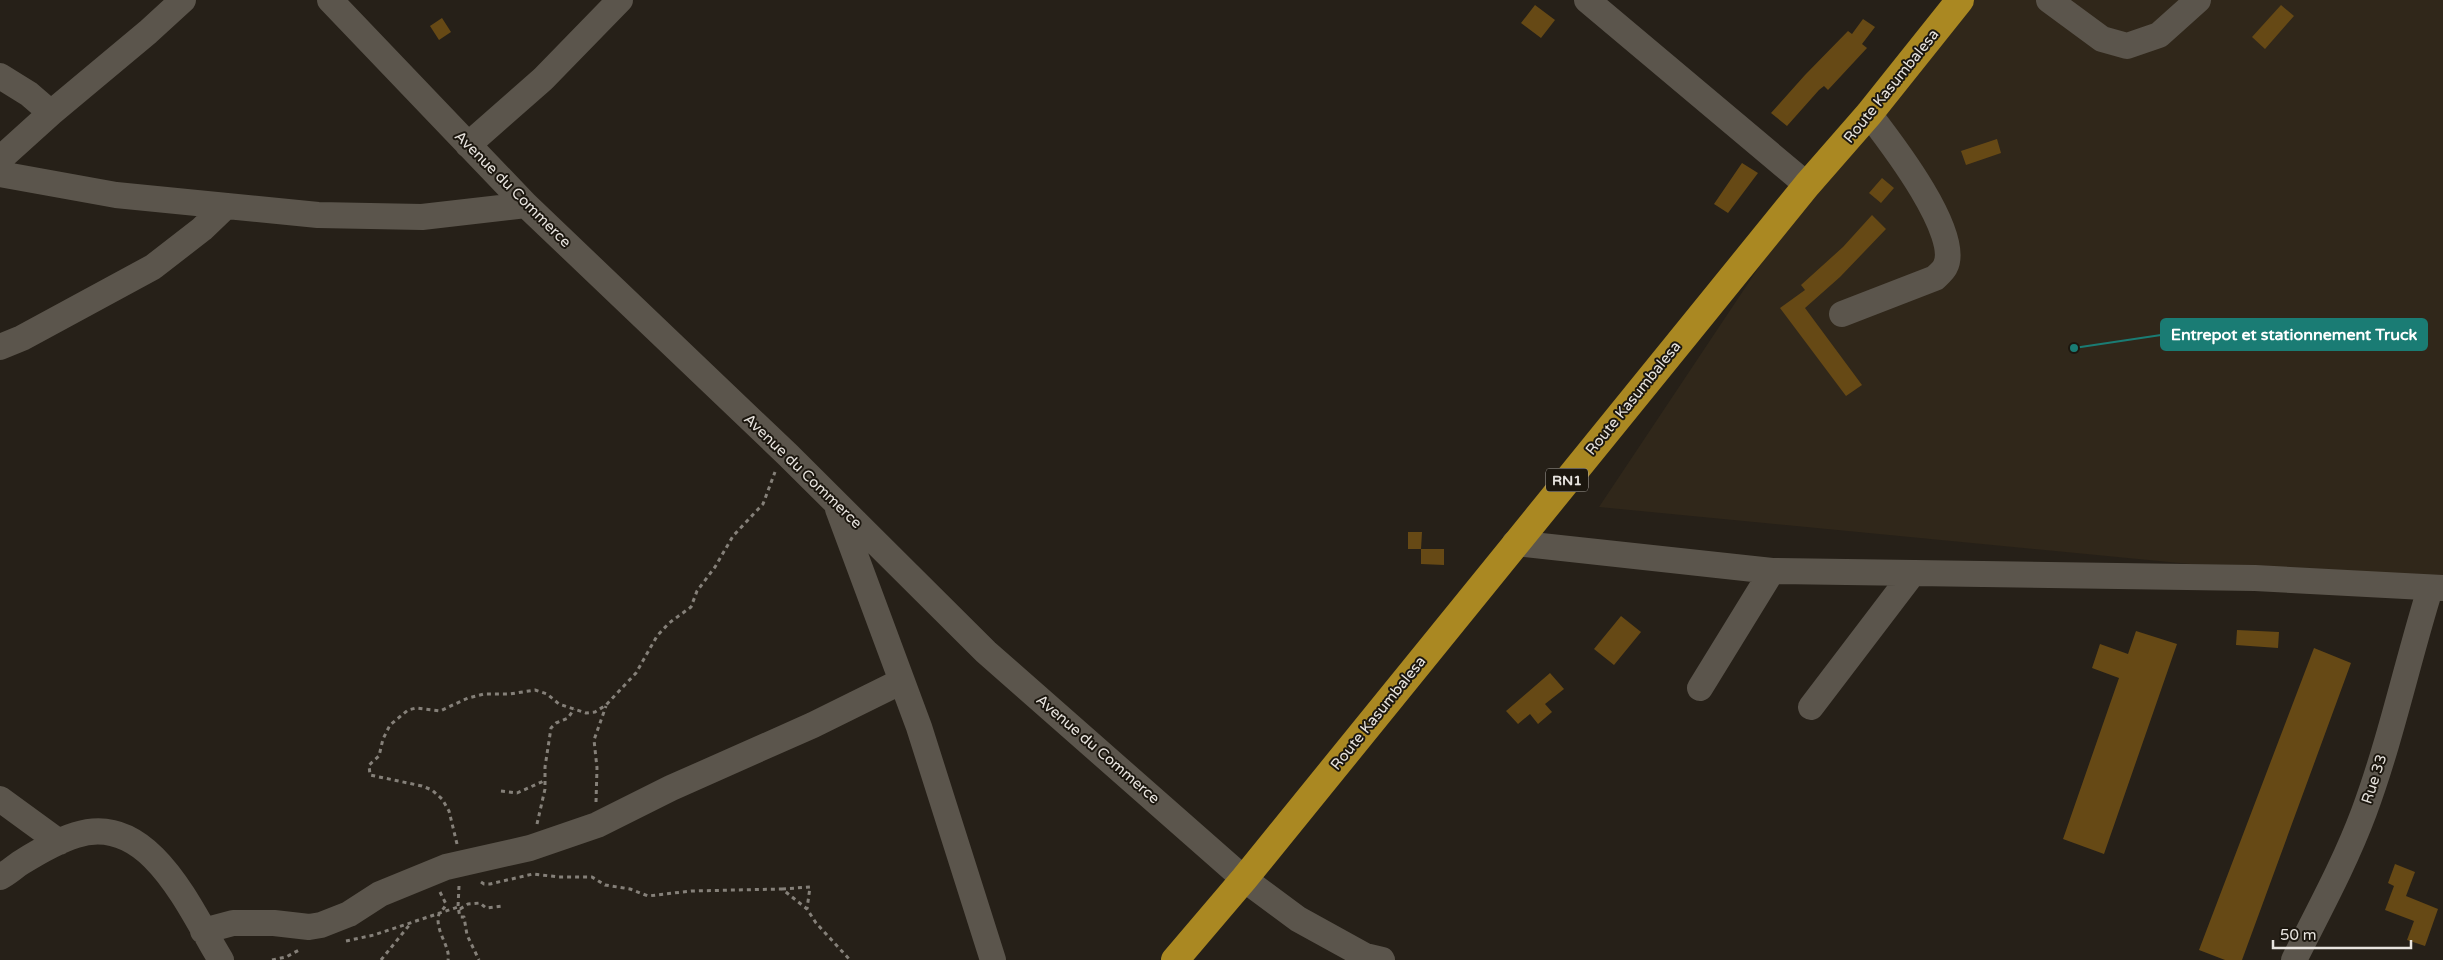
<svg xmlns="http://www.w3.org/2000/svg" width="2443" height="960" font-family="'Varela Round',sans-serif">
	<rect width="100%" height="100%" fill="#262018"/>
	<path fill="#30271a" d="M1971 0H2443V578L2377 582 1599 507 1811 189Z"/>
	<path fill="#664915" d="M1535 5 1555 20 1541 38 1521 23Z
		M2281 5 2294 16 2265 49 2252 37Z
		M442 18 451 32 439 40 430 26Z
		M1863 19 1875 27 1862 44 1867 48 1828 90 1824 86 1819 90 1787 126 1771 113 1805 75 1848 31 1852 34Z
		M1997 139 2001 153 1966 165 1961 151Z
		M1742 163 1758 173 1728 213 1714 204Z
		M1882 178 1894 188 1881 203 1869 193Z
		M1872 215 1886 229 1840 277 1805 308 1862 385 1846 396 1780 308 1805 290 1801 285 1843 247Z
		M1408 532H1422L1421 549H1408Z
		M1421 549H1444V565L1421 564Z
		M1621 616 1641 632 1614 665 1594 649Z
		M2237 630 2279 632 2278 648 2236 645Z
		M2136 631 2177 644 2104 854 2063 839 2119 678 2092 668 2100 644 2128 654Z
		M2314 648 2351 663 2242 960H2225L2199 950Z
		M1550 673 1564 689 1545 704 1552 712 1538 724 1530 714 1518 724 1506 711Z
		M2395 864 2415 872 2406 896 2438 909 2425 946 2407 940 2414 921 2385 910 2394 886 2388 883Z"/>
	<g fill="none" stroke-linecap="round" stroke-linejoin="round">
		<path stroke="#858079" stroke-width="3" stroke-dasharray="4 4" stroke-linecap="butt" d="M501 791 517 793 546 780
			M596 802 597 768 594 740 606 706
			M537 824 545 789V767L551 728 556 723 568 718 574 709
			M457 844 449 811 442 799 432 790 422 786 370 775 369 765 379 756 383 739 390 725 408 710 416 708 440 711 468 698 484 694H510L535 690 547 694 559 704 586 713 595 712 606 705 636 673 657 636 669 623 691 607 697 591 715 567 733 536 763 504 775 472
			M481 882 484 884H490L533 874 559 877H592L605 885 630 889 648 896 691 891 782 889 807 909 816 923 850 960
			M459 886 458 907 460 917H464L467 935 479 960
			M782 889 810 887 807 909
			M440 892 446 904C444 909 441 911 439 914 434 930 451 947 448 960
			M346 941 374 935 458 907 460 909 468 904 480 903 486 908 502 906
			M272 960 286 957 301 949
			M381 960 411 923"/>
		<path stroke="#5b554c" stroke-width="26" d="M330 0 526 205 788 455 986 652 1244 879 1298 919 1365 956 1382 960
			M1587 0 1807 185
			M2049 0 2102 39 2127 46 2159 35 2198 0
			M0 76 29 94 51 113 148 32 183 0
			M468 145 543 79 620 0
			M0 159 51 113
			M0 174 116 195 318 215 422 217 526 205
			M1842 314 1935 278C1938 275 1943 271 1945 267 1963 235 1889 140 1869 114
			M0 347 22 338 153 267 202 229 226 206
			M838 509 919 727 993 960
			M1515 543 1772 571 2255 578 2443 588
			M1700 688 1772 571
			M1811 707 1913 573
			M0 799 59 842
			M0 877C8 873 14 867 22 862 38 852 57 841 76 835 150 811 190 910 221 960
			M203 931 233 923H274L309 927 321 925 349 914 380 894 446 867 530 848 597 825 671 788 813 725 902 681
			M2294 960C2318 912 2345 863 2364 812 2391 739 2407 663 2430 589"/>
		<path stroke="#a82" stroke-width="28" d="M1175 960 1244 879 1807 185 1869 114 1960 0"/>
	</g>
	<g text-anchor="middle" stroke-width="4" stroke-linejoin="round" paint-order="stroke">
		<rect fill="#1c170f" stroke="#aba6a1" stroke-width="1" x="1546" y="468.5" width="42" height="23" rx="4"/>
		<g font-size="14" font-weight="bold" fill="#e8e4df">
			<text x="1567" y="485">RN1</text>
		</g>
		<g font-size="15" fill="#e8e4df" stroke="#1c170f">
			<text transform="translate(1891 86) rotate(-51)" y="5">Route Kasumbalesa</text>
			<text transform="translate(513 189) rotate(45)" y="5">Avenue du Commerce</text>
			<text transform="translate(1633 398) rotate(-51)" y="5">Route Kasumbalesa</text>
			<text transform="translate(803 471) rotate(44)" y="5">Avenue du Commerce</text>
			<text transform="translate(1378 713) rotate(-51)" y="5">Route Kasumbalesa</text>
			<text transform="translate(1098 749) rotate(41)" y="5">Avenue du Commerce</text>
			<text transform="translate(2374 779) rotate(-72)" y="5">Rue 33</text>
		</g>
	</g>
	<path fill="none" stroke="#1a7c74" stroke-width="2" d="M2074 348L2161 335"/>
	<circle fill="#1a7c74" stroke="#1c170f" stroke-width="2" cx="2074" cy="348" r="5"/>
	<rect fill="#1a7c74" stroke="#1a7c74" stroke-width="2" x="2161" y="319" width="266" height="31" rx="5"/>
	<g font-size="16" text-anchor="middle" font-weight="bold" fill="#fff">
		<text x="2294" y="340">Entrepot et stationnement Truck</text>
	</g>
	<path d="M2273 940v8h138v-8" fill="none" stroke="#e8e4df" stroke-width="2.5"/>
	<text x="2280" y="940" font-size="15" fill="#e8e4df" stroke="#1c170f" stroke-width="4" paint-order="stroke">50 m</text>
</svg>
